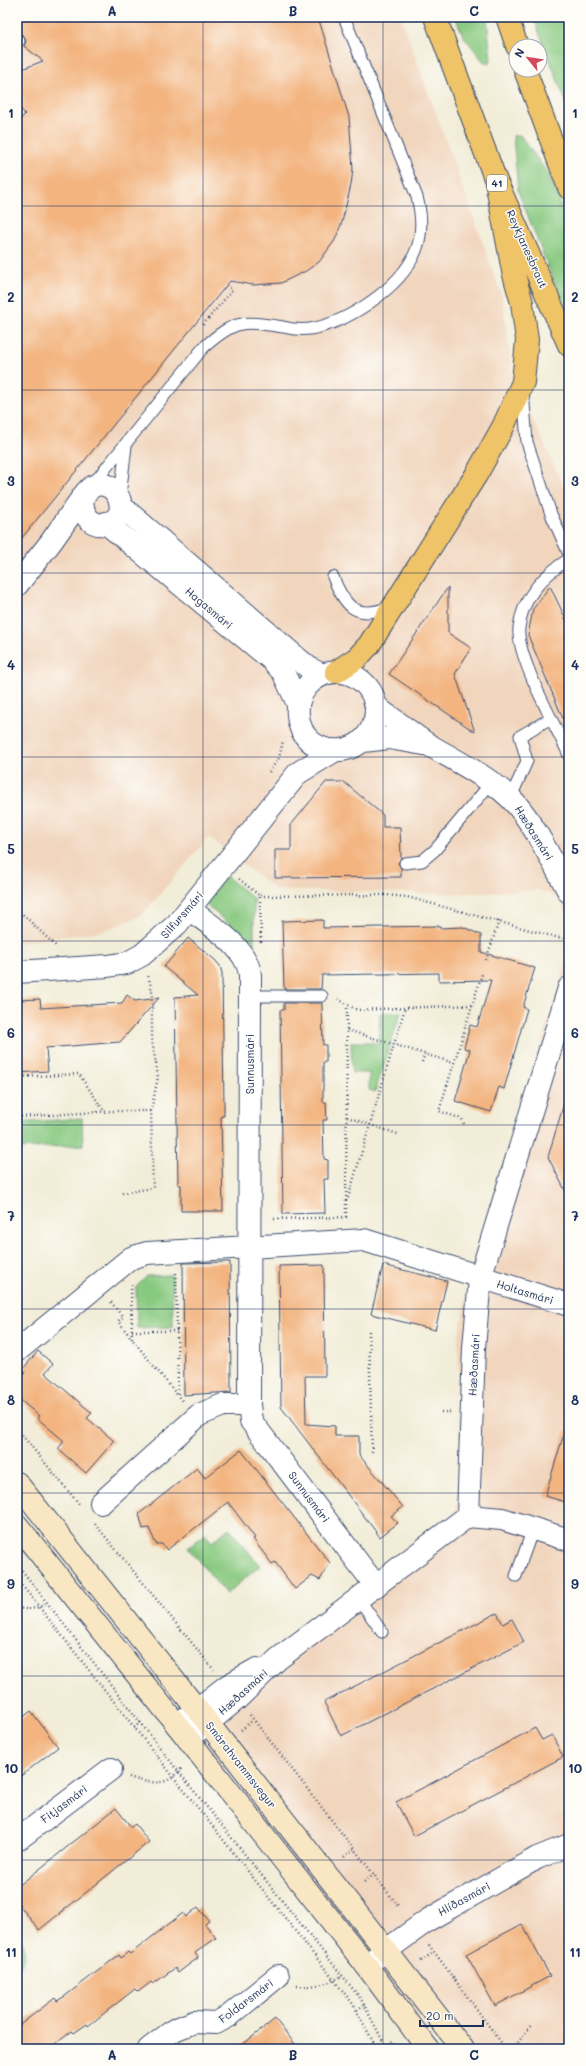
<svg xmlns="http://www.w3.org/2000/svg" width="586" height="2066" font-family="Mali,sans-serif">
	<rect width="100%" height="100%" fill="#fdfcf7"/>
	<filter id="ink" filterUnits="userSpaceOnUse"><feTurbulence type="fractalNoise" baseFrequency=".025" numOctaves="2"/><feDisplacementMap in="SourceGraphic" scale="8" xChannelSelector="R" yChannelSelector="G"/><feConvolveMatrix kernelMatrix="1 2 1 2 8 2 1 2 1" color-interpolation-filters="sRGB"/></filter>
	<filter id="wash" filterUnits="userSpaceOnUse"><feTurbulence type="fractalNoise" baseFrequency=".012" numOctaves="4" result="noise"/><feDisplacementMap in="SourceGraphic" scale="16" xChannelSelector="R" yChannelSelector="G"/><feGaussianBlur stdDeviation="0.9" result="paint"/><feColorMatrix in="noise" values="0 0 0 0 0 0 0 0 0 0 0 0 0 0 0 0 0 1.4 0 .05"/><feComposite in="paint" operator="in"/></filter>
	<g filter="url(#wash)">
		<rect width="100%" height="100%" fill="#f2edd8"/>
		<path fill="#f1d5bd" d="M17 17H401L502 296 513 376 569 498V918L558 898 539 890 459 894 276 890 209 837 141 916 103 931 17 943Z
			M569 955V2049H444L193 1729 455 1513 460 1478 458 1339 475 1253Z"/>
		<path fill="#88c980" stroke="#527c6f" d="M455 17H487L491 60 489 64 484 62 464 37Z
			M533 17H569V110Z
			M520 135 549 175 569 224V320L518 191 513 136Z
			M226 876 254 899V945L204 903Z
			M401 1012 375 1092 369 1090V1073H352L351 1042H370L379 1044 380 1013Z
			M82 1118 83 1145 17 1149V1123Z
			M172 1275 173 1327 137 1328 136 1287 147 1276Z
			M229 1528 260 1566 226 1594 188 1548 205 1534 212 1542Z
			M17 1935C29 1946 25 1959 17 1971Z"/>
		<g id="blocks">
			<path fill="#f3b47f" d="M17 17H318L349 117 353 169 351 185 342 222 335 240 319 262 306 271 281 283 253 285 230 281 17 544V124L25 114 17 105V71L43 61 24 46 26 41 23 35 17 34Z
				M550 586 569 626V733L528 635 533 609Z
				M448 587V633L471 648 455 674 475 732 389 674Z
				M326 782H344L383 815V827H400L401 858 398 863 401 868V877L275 878V850H291V825Z
				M323 920V928L439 926V928L463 927 481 935V952L535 968 523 1007 527 1009 504 1089 499 1087 491 1112 455 1101 470 1050 464 1048 470 1025 477 1027 491 980 439 981V973L322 975 321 989H284L282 921Z
				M188 938 215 960 220 966 222 973 224 1104V1116H221L223 1211H181V1185H178L175 997 198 995 164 967Z
				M127 995 135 1001 159 998 120 1042 46 1048 48 1071 17 1073V1007H20L19 1000 40 999 41 1008 122 1003Z
				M284 1003H322L323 1045H326V1062H323V1102H326L327 1120H323L324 1159 328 1160V1179H324L325 1213 283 1214 280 1010H284Z
				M565 1100 569 1101V1198L548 1157Z
				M230 1262 231 1392 184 1395 183 1263Z
				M324 1265 325 1376H305L306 1424 335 1426V1436H359V1455L403 1507 391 1516 398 1523 380 1537 281 1407 279 1266Z
				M383 1265 447 1281 435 1330 371 1314Z
				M38 1351 53 1364 45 1373 92 1413 87 1418 114 1441 86 1473 58 1449 64 1441 37 1418 39 1416 17 1397V1382L25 1372 22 1370Z
				M565 1430 569 1431V1503L545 1496Z
				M241 1450 330 1563 320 1580 312 1576 295 1589 275 1562 272 1564 253 1539 255 1538 228 1502 167 1550 162 1544H156L149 1528 143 1529 139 1514 197 1468 205 1478Z
				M497 1613 503 1624 512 1619 524 1642 341 1736 324 1702Z
				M31 1711 58 1747 17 1779V1722Z
				M535 1728 542 1740 552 1735 563 1757 414 1836 396 1802Z
				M116 1808 131 1827 135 1824 149 1842 39 1930 17 1902V1887Z
				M198 1907 209 1921 205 1924 216 1938 195 1953 198 1958 187 1966 178 1973 175 1968 153 1984 151 1982 138 1992 135 1989 88 2026 87 2024 74 2033 72 2031 49 2049H17V2027L55 1998 57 2001 65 1996 119 1955 121 1958 128 1952 130 1954 183 1913 186 1917Z
				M522 1924 550 1976 495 2006 466 1954Z
				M275 2019 299 2049H237Z"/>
		</g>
	</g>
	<g filter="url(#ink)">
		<use href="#blocks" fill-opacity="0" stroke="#3b4c70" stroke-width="1"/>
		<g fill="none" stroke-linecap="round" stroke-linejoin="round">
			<defs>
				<path id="lane" d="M17 42 19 41
					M523 391 527 442 551 514 569 554
					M93 484 203 348C235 319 242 321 283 327 291 329 301 330 310 329 347 323 400 288 415 253 423 235 422 216 417 197L344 17
					M120 496 126 446
					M569 559C545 574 522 597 519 628 516 657 556 726 569 755
					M333 577C345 607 356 620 389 607
					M510 799 527 761 520 736 551 718
					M405 863 422 861 435 850 491 783
					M250 996H322
					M516 1576 533 1529
					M359 1599 382 1632"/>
				<path id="street" d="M121 506 297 658 309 668 322 675
					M106 523 272 660 283 672 298 704
					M17 585 51 542 84 495C107 462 141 516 105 524 88 527 79 509 84 495
					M376 705C379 761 302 766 298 715 295 688 321 667 347 673 357 676 367 684 372 694 374 697 374 702 376 705 379 710 385 714 390 717 403 726 415 736 429 745 456 761 495 780 516 804 536 827 554 865 569 892
					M363 741 389 738 424 744
					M189 909C210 925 246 946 250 974L249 1405 251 1421 376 1586
					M17 972 108 966 127 963 142 955 177 924 298 773 334 751
					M17 1351 131 1258 147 1253 364 1240 569 1305
					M101 1503 199 1415 223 1405H249
					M468 1516 502 1519 569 1540
					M177 1725 227 1686 257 1669
					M188 1739 237 1699 278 1659 468 1516 474 1348 480 1278 569 988
					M17 1840 111 1769
					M366 1965 428 1920 537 1858 569 1845
					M149 2049 174 2030 194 2022 216 2023 229 2016 278 1976"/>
				<path id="secondary" d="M17 1483 208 1723 463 2049
					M17 1525 177 1725 366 1965 428 2049"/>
				<path id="highway" d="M435 17 496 181 569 345
					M507 17 517 46
					M525 70 569 188
					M336 672 357 658 369 645 476 475 503 427 523 382 527 340 522 303 513 271 496 181"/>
			</defs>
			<use href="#lane" stroke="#3b4c70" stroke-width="13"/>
			<use href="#street" stroke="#3b4c70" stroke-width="24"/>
			<use href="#secondary" stroke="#3b4c70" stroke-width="24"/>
			<use href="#highway" stroke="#3b4c70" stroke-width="24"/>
			<path stroke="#3b4c70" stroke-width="2.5" stroke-dasharray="1 3" stroke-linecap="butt" d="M203 325 232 290 227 285
				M269 772 279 758 283 741
				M239 879 260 896 261 944
				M260 896 386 895 407 897 563 939
				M17 909 57 947
				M486 960 499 921
				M338 999 357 1010 472 1005
				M347 1030 454 1063
				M422 1062 425 1054
				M17 1077 79 1074 104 1111
				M17 1117 114 1111H151
				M347 1117 398 1134
				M464 1124 462 1119 439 1111 482 974
				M122 1193 153 1188 151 1111 158 1077 152 1040V991L148 975
				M348 1198 405 1008
				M346 1217 347 1005
				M274 1219 347 1217
				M176 1273 178 1396 183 1402
				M131 1285 132 1339 178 1396
				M111 1302 123 1317 118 1321 132 1339
				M132 1331H177
				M369 1331 372 1455
				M441 1412H451
				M17 1429 79 1504
				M95 1524 214 1670
				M17 1564 178 1771 361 1999 387 2049
				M17 1579 353 2004 377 2049
				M17 1608C29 1610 37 1609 47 1603
				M250 1715 399 1907
				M134 1728 141 1722
				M241 1730 253 1720
				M129 1777C140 1781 157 1785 168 1780 173 1777 178 1771 183 1768
				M344 1857 354 1849
				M364 1882 374 1874
				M429 1945 506 2049
				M421 1961 434 1952
				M297 1986C313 1987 329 1984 342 1976
				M357 2010 365 2004
				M382 2049 394 2040
				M513 2049 532 2024"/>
			<use href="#lane" stroke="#fff" stroke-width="11"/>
			<use href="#street" stroke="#fff" stroke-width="22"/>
			<use href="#secondary" stroke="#f9e7c3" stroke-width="22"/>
			<use href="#highway" stroke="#efc469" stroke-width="22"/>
		</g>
	</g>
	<path fill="none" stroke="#1b2f5e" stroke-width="1" stroke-opacity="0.55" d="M203 17V2049M383 17V2049M17 206H569M17 390H569M17 573H569M17 757H569M17 941H569M17 1125H569M17 1309H569M17 1493H569M17 1676H569M17 1860H569"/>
	<g text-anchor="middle" stroke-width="3" stroke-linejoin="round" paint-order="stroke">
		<rect fill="#fdfcf7" stroke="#5f6c8c" stroke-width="1" x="487" y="175" width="20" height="16" rx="3"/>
		<g font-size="10" font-weight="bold" fill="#1b2f5e">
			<text x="497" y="187">41</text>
		</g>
		<g font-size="11" fill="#1b2f5e" stroke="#fdfcf7">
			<text transform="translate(527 249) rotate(66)" y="4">Reykjanesbraut</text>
			<text transform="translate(209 608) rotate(40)" y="4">Hagasmári</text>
			<text transform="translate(534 833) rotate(58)" y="4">Hæðasmári</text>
			<text transform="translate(182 915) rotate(-49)" y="4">Silfursmári</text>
			<text transform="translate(250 1064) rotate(-90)" y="4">Sunnusmári</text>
			<text transform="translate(525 1292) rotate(17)" y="4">Holtasmári</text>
			<text transform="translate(474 1365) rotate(-87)" y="4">Hæðasmári</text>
			<text transform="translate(309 1497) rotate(53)" y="4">Sunnusmári</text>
			<text transform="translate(243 1692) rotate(-42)" y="4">Hæðasmári</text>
			<text transform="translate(241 1765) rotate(52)" y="4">Smárahvammsvegur</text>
			<text transform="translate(64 1804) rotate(-37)" y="4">Fitjasmári</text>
			<text transform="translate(464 1899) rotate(-29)" y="4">Hlíðasmári</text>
			<text transform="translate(246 2001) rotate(-37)" y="4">Foldarsmári</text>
		</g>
	</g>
	<rect width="586" height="2066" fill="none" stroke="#fdfcf7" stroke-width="44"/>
	<g transform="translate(528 58) rotate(300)"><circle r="19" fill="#fdfcf7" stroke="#a3aaba"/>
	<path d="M0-3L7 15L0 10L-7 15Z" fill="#d1495b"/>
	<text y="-6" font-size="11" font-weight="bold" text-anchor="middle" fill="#1b2f5e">N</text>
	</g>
	<path d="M420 2020v6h63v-6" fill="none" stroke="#1b2f5e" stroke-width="2"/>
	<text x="426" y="2020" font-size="12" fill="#1b2f5e" stroke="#fdfcf7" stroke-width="3" paint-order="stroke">20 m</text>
	<rect x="22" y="22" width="542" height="2022" fill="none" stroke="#1b2f5e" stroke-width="1.5"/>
	<g font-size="13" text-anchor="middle" font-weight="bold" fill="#1b2f5e">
		<text x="112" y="16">A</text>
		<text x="293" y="16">B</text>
		<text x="474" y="16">C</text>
		<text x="11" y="118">1</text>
		<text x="575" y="118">1</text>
		<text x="11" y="302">2</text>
		<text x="575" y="302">2</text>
		<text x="11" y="486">3</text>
		<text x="575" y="486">3</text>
		<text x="11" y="670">4</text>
		<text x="575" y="670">4</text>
		<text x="11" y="854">5</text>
		<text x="575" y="854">5</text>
		<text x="11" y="1038">6</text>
		<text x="575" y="1038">6</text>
		<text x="11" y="1221">7</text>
		<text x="575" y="1221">7</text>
		<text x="11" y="1405">8</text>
		<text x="575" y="1405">8</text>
		<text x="11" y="1589">9</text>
		<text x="575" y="1589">9</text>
		<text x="11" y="1773">10</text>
		<text x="575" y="1773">10</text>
		<text x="11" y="1957">11</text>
		<text x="575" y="1957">11</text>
		<text x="112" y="2060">A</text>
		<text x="293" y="2060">B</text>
		<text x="474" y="2060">C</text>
	</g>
</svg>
